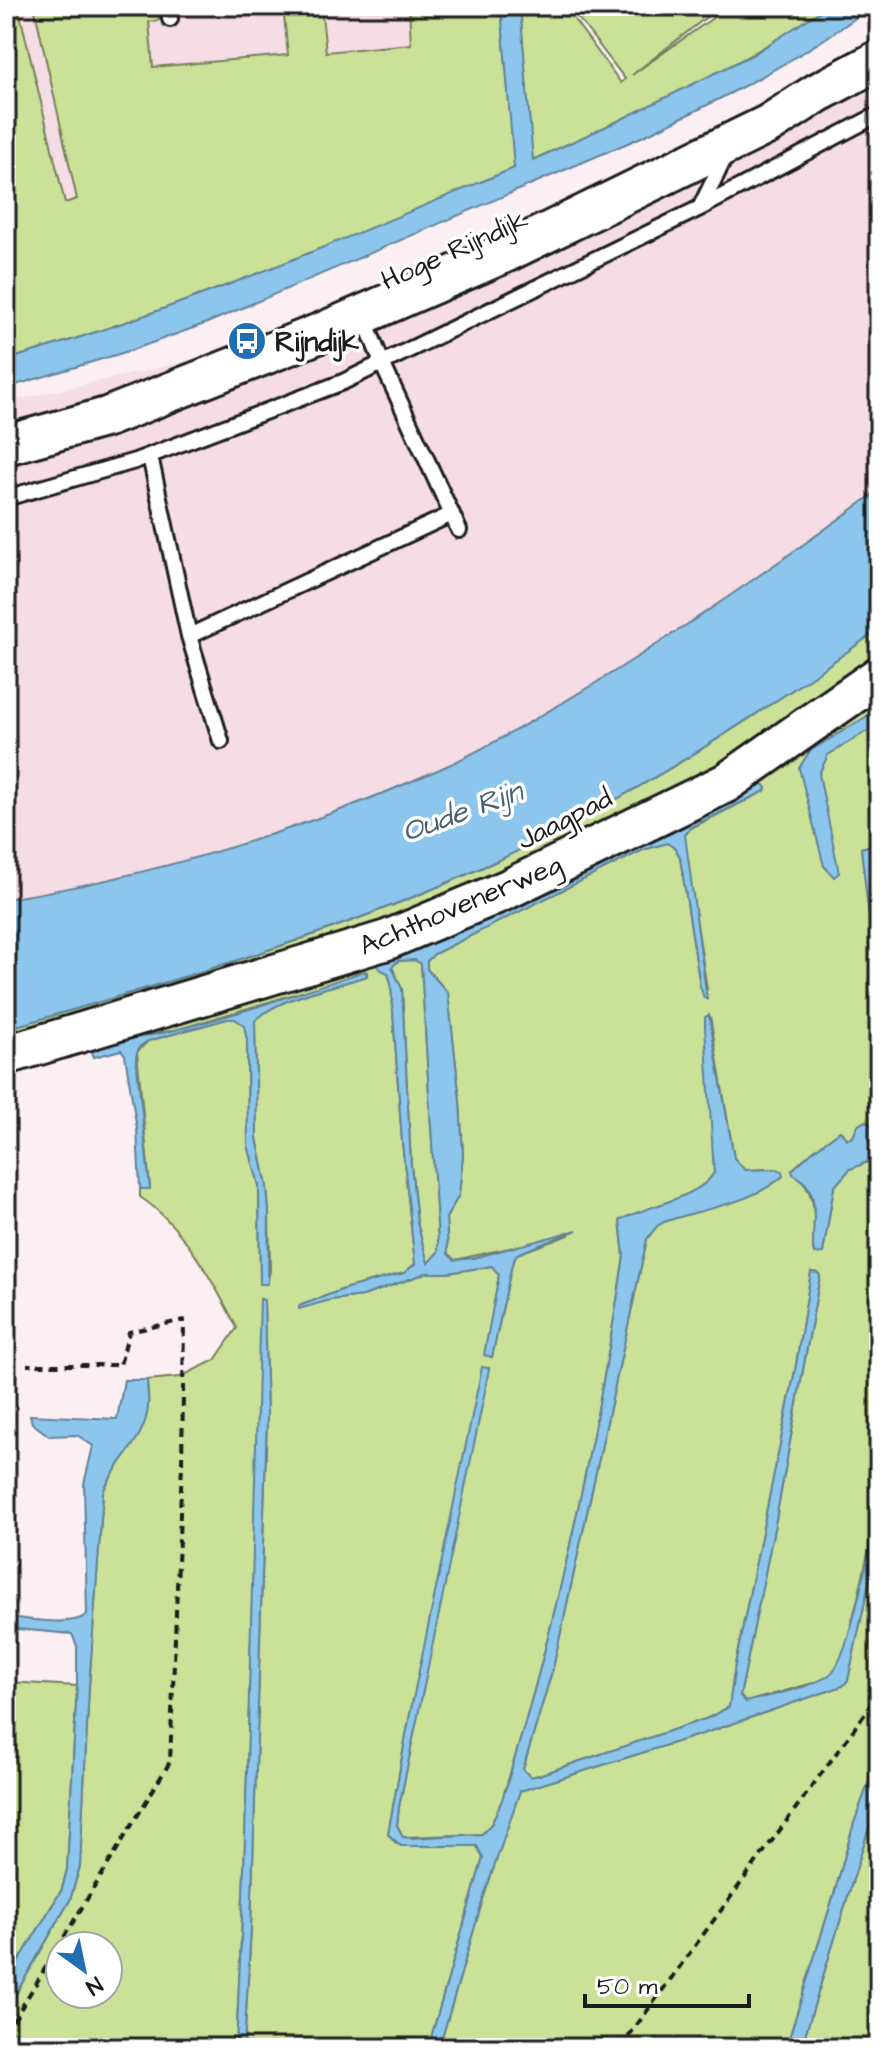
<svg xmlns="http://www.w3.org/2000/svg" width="885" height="2054" font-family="'Architects Daughter',sans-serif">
	<rect width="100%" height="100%" fill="#fbeff3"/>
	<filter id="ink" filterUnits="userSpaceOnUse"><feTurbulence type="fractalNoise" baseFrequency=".0125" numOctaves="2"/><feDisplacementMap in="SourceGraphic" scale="16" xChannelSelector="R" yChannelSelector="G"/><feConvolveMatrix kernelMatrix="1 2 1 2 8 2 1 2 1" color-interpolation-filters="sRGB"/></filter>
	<g filter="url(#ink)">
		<path fill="#f6dce4" d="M6 6H487L129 185 6 220Z
			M879 61V503L491 759 226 861 6 912V402L325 331Z"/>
		<path fill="#cbe197" stroke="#747e5a" stroke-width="2" fill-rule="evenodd" d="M12 6H18L65 203 77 199 34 6H158L159 20 149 22 153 67 288 55 283 6H321L326 52 411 44 409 6H501L515 168C347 238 181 310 6 360V22Z
			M520 6H564L621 83 625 79 569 6H702L709 15 632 75 714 17 706 6H828C737 70 634 114 532 160Z
			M879 629V843L861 848 874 958 879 957V1132L858 1125 855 1135 848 1139 840 1131 813 1151 792 1170C820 1194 814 1218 813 1251L823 1253 834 1187 850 1169 879 1157V1503L858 1598 842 1660 832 1674 820 1681 746 1702 740 1696 776 1519 820 1276 818 1273 811 1272 795 1371 735 1665 729 1707 708 1718 539 1775 530 1777 523 1769 553 1668 647 1239 657 1226 664 1222C705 1207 749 1205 783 1176L777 1169 745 1170 734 1158 710 1016 714 1173C698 1199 648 1205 620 1220L624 1256C596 1439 558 1622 502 1800L492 1823 482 1834 403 1837 397 1825 399 1807 488 1368 410 1714 388 1834 397 1844 477 1846 483 1858 428 2048H244L251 1928 267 1416 264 1301 261 1299 244 1874 236 2048H6V2011L70 1900 80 1866 89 1687 103 1492C115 1462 145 1440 148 1406 149 1398 147 1389 147 1380L180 1377 215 1360 237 1328C215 1284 182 1224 140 1197V1189L150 1187 137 1052 148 1041 227 1019H235L244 1025 247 1040 248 1145 259 1185 260 1284H267L270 1271 269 1213 267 1187 257 1138 255 1021C276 998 336 986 367 976V972L176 1030 136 1037 6 1072V1029C170 982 336 935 492 863 629 800 757 717 879 629ZM762 783 766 788 765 791 691 828 685 835V846L707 989 700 986 680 857 675 848 667 843 643 850 434 954 427 961V969L448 993 460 1101 463 1154 459 1195 446 1218 448 1253 455 1260 540 1241 568 1232 569 1235 517 1254 512 1264 492 1357 485 1355 499 1275 492 1266 447 1273H426L363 1296 330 1300 299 1308V1306L347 1288 404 1273 415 1264 402 1142 391 983 388 973 377 963 525 902ZM60 1946H108V1994H60Z
			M415 960 421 964 438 1240V1252L428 1264 417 1223 411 1165 402 989 392 967 398 961Z
			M879 1536V1754L854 1823 835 1891 786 2048H439L483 1899 520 1791 702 1734 843 1686 848 1680Z
			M6 1682 77 1686 67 1869 62 1889 6 1983Z
			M879 1795V2048H801Z"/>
		<path fill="#8dc6ec" stroke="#608299" stroke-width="2" fill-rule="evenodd" d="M501 6H520L533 160 620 120 754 54 828 6H872C800 60 718 101 637 139L207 323 132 350 6 388V360C180 310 347 238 514 168Z
			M879 490V629C757 717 629 800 492 863 336 935 170 982 6 1029V899C154 876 303 830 440 769 493 745 544 714 594 684 692 624 786 558 879 490Z
			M879 709V724L828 755 819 774 839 873 834 877 824 866 799 768 810 751Z
			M762 783 766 788 765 791 691 827 685 835 707 999 704 998 700 986 680 857 675 848 667 843 643 850 434 954 427 961V969L448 993 460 1101 463 1154 459 1195 446 1218 448 1254 455 1260 474 1258 577 1230 517 1254 512 1264 492 1357 484 1355 499 1275 492 1266 447 1273H426L363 1296 330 1300 299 1309V1306L347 1288 404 1273 415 1264 402 1142 391 983 388 973 379 969 376 963 525 902ZM415 960 421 964 438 1240V1252L428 1263 417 1223 411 1165 402 989 392 967 398 961Z
			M879 843V957L874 959 861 848Z
			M365 971 367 976C336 986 276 998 255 1021L257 1138 267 1187 269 1213 268 1284H260L259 1185 248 1145 247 1040 244 1025 235 1019H227L148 1041 139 1047 136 1057 150 1189H140L137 1129 125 1055 121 1050 94 1057 92 1052C117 1038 147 1037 175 1030 239 1014 302 992 365 971Z
			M709 1015 734 1158 745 1170 777 1169 782 1171 783 1176C749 1205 705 1207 664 1222L657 1226 647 1239 553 1668 523 1769 530 1777 539 1775 708 1718 729 1707 735 1665 795 1371 811 1272 818 1273 820 1276 776 1519 740 1696 746 1702C770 1695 809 1689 829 1675 850 1662 872 1533 879 1503V1536L848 1680 843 1686 702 1734 520 1791 483 1899 439 2048H428L483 1858 477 1846H401L388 1834 410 1714 482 1367 489 1368 485 1391 399 1807 397 1825 403 1837 411 1838 482 1834 492 1823 502 1800C558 1622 596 1439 624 1256L620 1220C648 1205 698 1199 714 1173L705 1026V1017Z
			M866 1121 879 1132V1157L850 1169 834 1187 823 1253 814 1254C809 1225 826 1191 793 1174L792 1170 813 1151 840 1131 847 1139 853 1137 858 1125Z
			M260 1299 264 1300 267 1416 251 1928 244 2048H236L244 1874Z
			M124 1380H147C147 1389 149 1398 148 1406 146 1440 115 1462 103 1492L89 1687 80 1866 70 1900 6 2011V1983L62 1889 67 1869 77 1686V1646L72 1634 6 1628V1617C26 1618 73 1628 87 1614L84 1484 93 1446 77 1435 49 1436 32 1423 30 1415 117 1419Z
			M879 1754V1795L801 2048H786L835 1891 854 1823Z"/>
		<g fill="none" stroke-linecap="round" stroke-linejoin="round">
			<defs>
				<path id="lane" d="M169 6 170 19
					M700 208 726 155
					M363 315 382 363 459 530
					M150 456 189 636 452 514
					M6 498 135 461 343 382 700 208 879 114
					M189 636 221 741"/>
				<path id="secondary" d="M6 445 107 417 325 331 507 252 769 124 817 93 879 60
					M6 1055 387 940 506 890 726 783 879 676"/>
			</defs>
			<use href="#lane" stroke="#1c1c1c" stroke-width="20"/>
			<use href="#secondary" stroke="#1c1c1c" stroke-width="44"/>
			<path stroke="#1c1c1c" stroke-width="4" stroke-dasharray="8 6" stroke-linecap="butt" d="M6 2033 170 1762 182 1464 184 1320 129 1332 120 1365H27
				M620 2048 865 1714 879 1690"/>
			<use href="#lane" stroke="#fff" stroke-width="14"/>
			<use href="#secondary" stroke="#fff" stroke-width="38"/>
		</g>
	</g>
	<defs>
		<symbol id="bus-disc" viewBox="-11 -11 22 22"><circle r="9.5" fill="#1f6fb2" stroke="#fff"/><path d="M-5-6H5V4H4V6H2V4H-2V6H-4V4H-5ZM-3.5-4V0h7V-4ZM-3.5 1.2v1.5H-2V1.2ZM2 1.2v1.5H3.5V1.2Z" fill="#fff"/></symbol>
	</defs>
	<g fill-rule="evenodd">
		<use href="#bus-disc" x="225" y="319" width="44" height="44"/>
	</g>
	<g text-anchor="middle" stroke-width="7" stroke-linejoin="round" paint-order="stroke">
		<g font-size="28" fill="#1c1c1c" stroke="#fff">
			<text transform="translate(454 249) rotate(-24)" y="10">Hoge Rijndijk</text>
			<text transform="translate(564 818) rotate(-27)" y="10">Jaagpad</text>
			<text transform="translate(460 904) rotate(-23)" y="10">Achthovenerweg</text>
		</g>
		<g font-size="28" font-weight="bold" fill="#1c1c1c" stroke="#fff" text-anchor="start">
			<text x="275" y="351">Rijndijk</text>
		</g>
		<g font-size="30" font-style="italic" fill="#49606f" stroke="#fff">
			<text transform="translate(462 811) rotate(-20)" y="10">Oude Rijn</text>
		</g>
	</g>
	<rect width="885" height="2054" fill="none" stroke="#fff" stroke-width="32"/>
	<rect x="16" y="16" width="853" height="2022" fill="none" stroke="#1c1c1c" stroke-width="3" filter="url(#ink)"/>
	<g transform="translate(84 1970) rotate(147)"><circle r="38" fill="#ffffff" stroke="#a4a4a4" stroke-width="2"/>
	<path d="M0-6L14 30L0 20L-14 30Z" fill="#1f6fb2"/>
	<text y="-12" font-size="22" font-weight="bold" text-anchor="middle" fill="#1c1c1c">N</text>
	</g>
	<path d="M585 1994v12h164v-12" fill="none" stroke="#1c1c1c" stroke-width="4"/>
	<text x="597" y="1994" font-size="24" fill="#1c1c1c" stroke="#ffffff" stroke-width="6" paint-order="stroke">50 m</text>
</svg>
